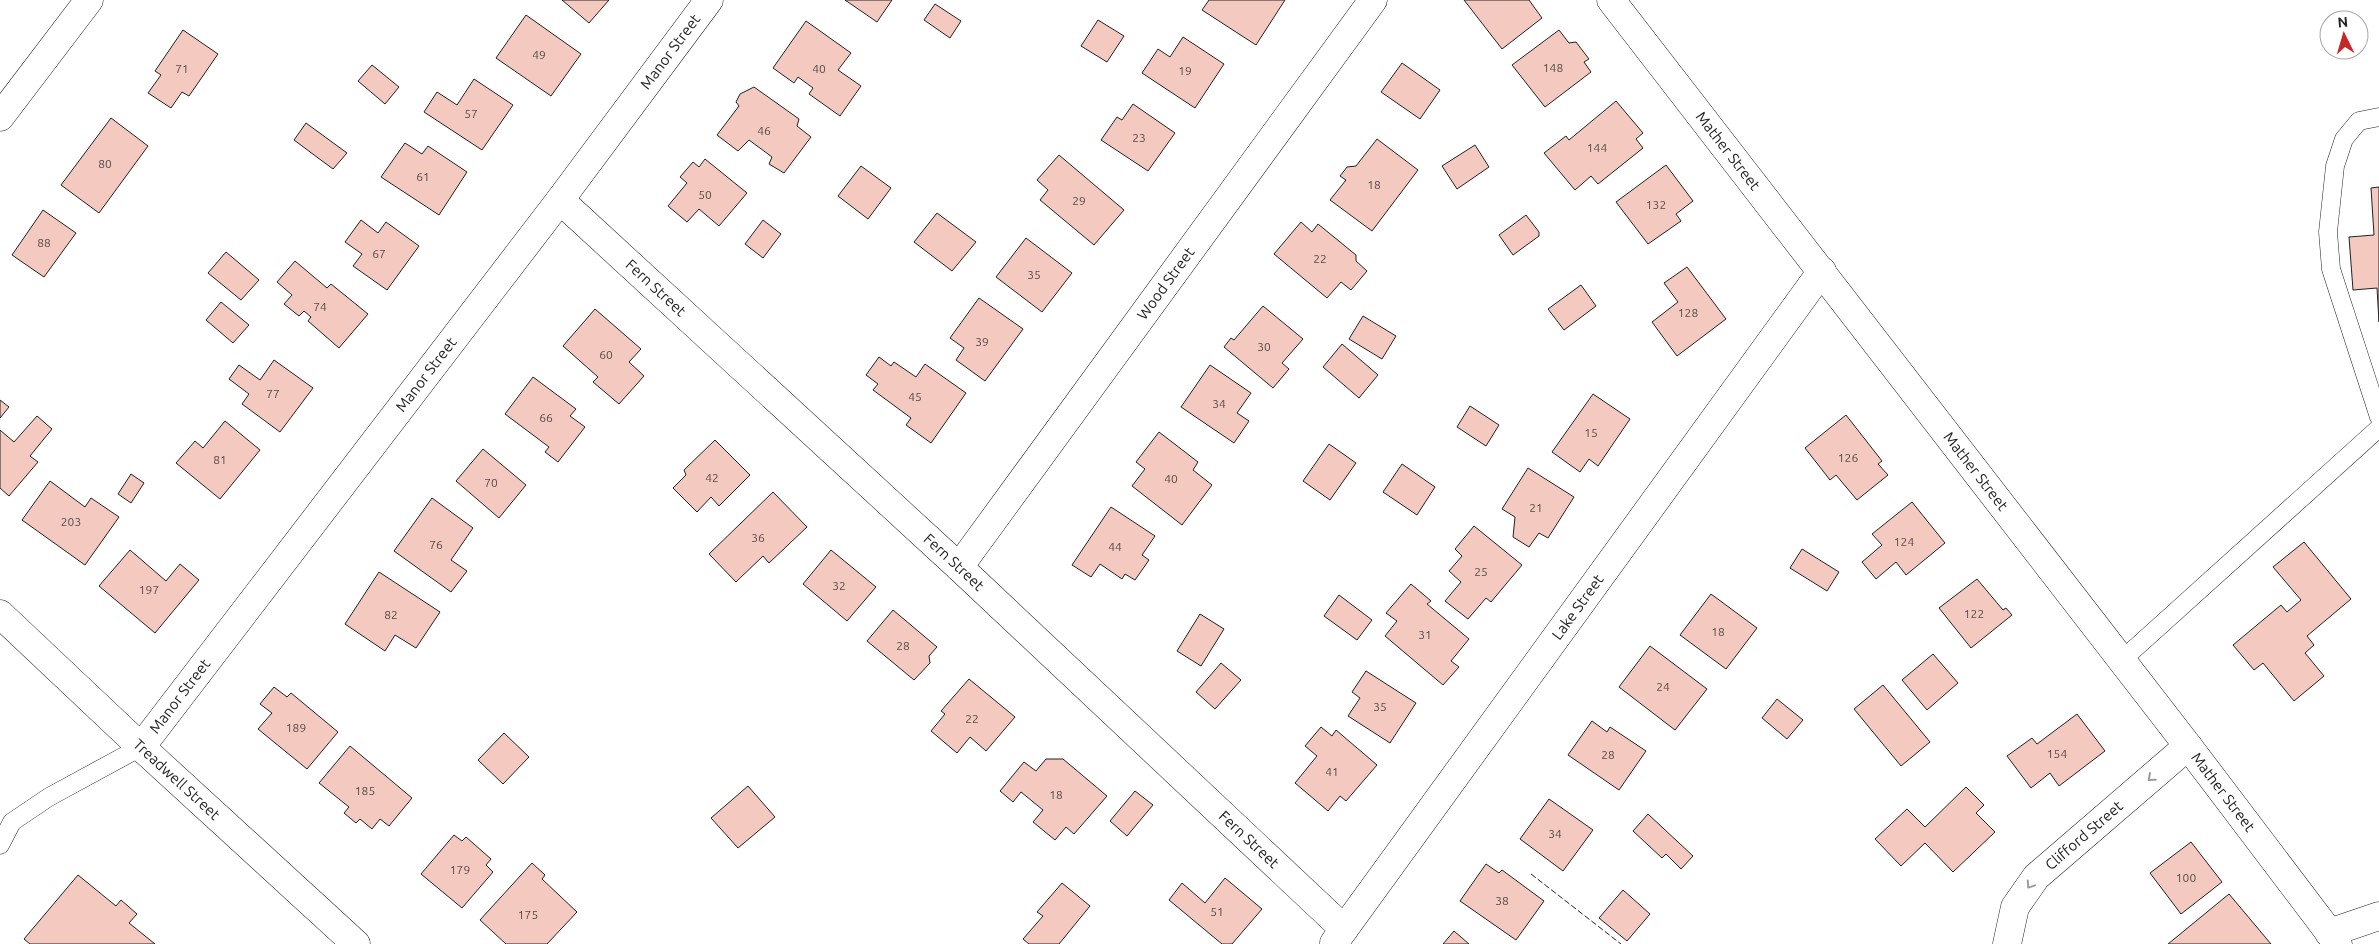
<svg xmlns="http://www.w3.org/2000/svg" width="2379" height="944" font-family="Ubuntu,sans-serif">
	<rect width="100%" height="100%" fill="#fff"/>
	<path fill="#f3c9c0" stroke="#222" d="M562 0H609L589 23Z
		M845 0H892L877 22Z
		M1209 0H1285L1256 45 1202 10Z
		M1464 0H1529L1542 18 1502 49Z
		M935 4 961 21 950 38 924 20Z
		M526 15 581 54 551 96 496 58Z
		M1098 20 1124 36 1107 62 1081 46Z
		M806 21 851 53 838 70 861 86 840 116 809 94 813 88 798 77 794 83 773 68Z
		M183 30 218 54 189 96 182 92 171 108 148 93 161 75 155 71Z
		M1559 30 1569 43 1576 42 1589 59 1584 62 1591 72 1545 107 1512 65Z
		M1183 37 1224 64 1195 108 1142 73 1158 49 1170 57Z
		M1402 63 1440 90 1420 119 1381 92Z
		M372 65 399 87 385 104 358 81Z
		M474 79 513 105 482 150 424 112 437 92 457 105Z
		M754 87 799 119 797 126 811 137 784 173 769 164 772 157 749 140 738 151 717 135 739 106 736 102 740 94Z
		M1616 101 1643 133 1636 139 1643 148 1598 184 1591 176 1575 190 1544 153 1566 136 1569 140Z
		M1133 104 1175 133 1148 171 1101 140 1117 117 1122 120Z
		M111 118 148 146 99 213 61 185Z
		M306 123 347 153 333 169 294 140Z
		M1377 139 1418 170 1372 231 1330 200 1346 180 1340 176 1347 167 1356 166Z
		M405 143 422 154 428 146 467 172 439 215 381 177Z
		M1475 145 1489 167 1457 189 1442 166Z
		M1059 155 1124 210 1094 245 1040 200 1048 190 1037 180Z
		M705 159 747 193 719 226 699 209 687 222 668 206 687 183 680 177 693 162 699 167Z
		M1666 165 1693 201 1676 214 1681 221 1648 244 1616 202Z
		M861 166 891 188 868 219 838 196Z
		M2379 187V322L2377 288 2353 290 2349 237 2374 235 2371 188Z
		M43 210 76 233 44 277 12 255Z
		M937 213 976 242 952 271 914 242Z
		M1526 215 1539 232V236L1513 255 1499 235Z
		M361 220 378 233 386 222 419 246 387 290 353 266 362 254 345 242Z
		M763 220 781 234 763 258 745 244Z
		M1301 222 1312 232 1318 224 1356 255V261L1367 271 1351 290 1341 282 1327 298 1274 254Z
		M1026 238 1072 273 1042 312 996 277Z
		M226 252 259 280 241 300 208 273Z
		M295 261 327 288 331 284 368 314 339 348 308 321 311 317 304 311 299 316 284 304 292 295 277 282Z
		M1687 267 1726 319 1677 356 1652 322 1678 302 1664 283Z
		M1581 285 1596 306 1564 330 1548 309Z
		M979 298 1023 329 985 381 956 360 964 348 950 338Z
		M221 302 249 325 233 343 206 320Z
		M1263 306 1303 339 1282 363 1289 369 1273 388 1224 347 1231 338 1234 340Z
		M595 309 641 349 629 362 644 376 619 404 593 382 598 377 563 346Z
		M1363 316 1396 336 1382 359 1349 339Z
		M1342 344 1378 375 1359 398 1323 367Z
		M879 357 891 366 894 362 916 377 925 364 966 393 931 443 906 425 911 418 873 390 878 384 866 375Z
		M274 360 313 388 280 432 242 404 249 394 229 379 239 365 260 380Z
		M1210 365 1251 393 1237 413 1249 421 1234 443 1181 407Z
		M533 377 576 409 570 416 585 427 558 462 545 452 549 447 505 414Z
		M1593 394 1630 419 1598 466 1589 459 1580 472 1552 452Z
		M0 400 9 407 0 418Z
		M1470 406 1499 425 1486 446 1457 427Z
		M1846 415 1882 461 1878 464 1888 475 1857 500 1836 475 1830 480 1805 448Z
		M37 416 52 429 30 456 38 462 9 496 0 488V430L14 442Z
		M225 421 260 450 220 499 176 463 195 441 203 448Z
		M1159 432 1198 462 1193 470 1212 485 1182 525 1132 486 1145 469 1136 462Z
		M715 440 750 475 719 506 711 497 697 512 673 488 686 475 684 470Z
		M1329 444 1356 463 1330 500 1303 481Z
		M483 449 526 485 499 518 456 481Z
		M1402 464 1435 487 1417 515 1383 492Z
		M1528 468 1574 497 1548 538 1539 533 1529 547 1513 537 1515 517 1502 509Z
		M131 474 144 483 131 503 118 494Z
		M50 481 85 507 91 498 119 517 85 565 22 520Z
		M773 492 807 527 769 563 763 556 736 582 709 554Z
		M432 498 473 528 451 560 467 571 451 592 394 551Z
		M1912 502 1945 543 1906 575 1896 562 1876 579 1862 562 1882 545 1872 534Z
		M1111 507 1155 536 1142 555 1149 560 1135 580 1125 574 1122 579 1100 564 1091 577 1072 565Z
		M1474 526 1522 565 1491 602 1486 598 1468 619 1445 601 1461 582 1449 571 1462 556 1455 549Z
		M2304 542 2351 599 2307 636 2314 645 2305 653 2324 676 2294 701 2263 663 2254 670 2233 645 2281 605 2287 612 2301 600 2273 567Z
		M1802 549 1839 572 1827 591 1790 568Z
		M130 550 166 581 180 564 199 580 155 633 99 586Z
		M831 550 876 587 847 621 803 584Z
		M379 572 440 612 416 648 395 635 385 651 345 624Z
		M1977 579 2003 610 2006 608 2012 615 1971 648 1939 608Z
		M1411 584 1431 601 1427 604 1469 639 1451 661 1459 667 1443 685 1385 636 1397 621 1386 613Z
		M1711 594 1757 628 1726 669 1680 635Z
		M1339 595 1372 620 1357 640 1324 616Z
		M893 610 937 647 929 656 930 663 914 680 867 641Z
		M1200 614 1224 629 1201 666 1177 651Z
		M1650 646 1707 689 1675 730 1619 687Z
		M1933 654 1958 683 1927 710 1902 680Z
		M1221 663 1241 680 1215 709 1196 692Z
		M1366 671 1416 703 1390 743 1348 716 1360 698 1352 692Z
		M969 679 1015 717 986 751 970 737 957 753 931 731 945 714 941 711Z
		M1883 685 1930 742 1901 766 1854 709Z
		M274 687 287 697 291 693 338 732 307 769 258 729 272 713 260 704Z
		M1777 699 1803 720 1787 739 1762 718Z
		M2077 714 2105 751 2059 786 2050 773 2031 788 2007 756 2032 738 2037 744Z
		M1592 721 1607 732 1610 727 1646 751 1619 790 1568 755Z
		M1321 727 1332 736 1336 730 1377 765 1346 801 1340 796 1328 811 1295 783 1317 756 1305 746Z
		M504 733 529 757 503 784 478 760Z
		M350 746 412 798 389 826 380 819 372 829 360 819 356 823 344 813 349 807 319 783Z
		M1046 759H1063L1107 796 1074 834 1066 827 1055 840 1033 822 1043 810 1021 792 1013 802 1000 791 1024 762 1036 771Z
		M748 786 775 817 738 848 711 818Z
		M1966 787 1984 805 1976 813 1995 832 1953 872 1925 843 1901 866 1875 839 1907 809 1925 827Z
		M1135 791 1153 805 1127 836 1110 821Z
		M1549 799 1593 830 1563 871 1520 839Z
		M1648 814 1693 856 1681 869 1666 854 1662 858 1633 831Z
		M454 835 462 841 466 837 491 859 486 865 493 872 462 908 421 874Z
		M2191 842 2222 882 2181 914 2150 873Z
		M532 863 545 875 542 879 577 912 547 944H506L480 920Z
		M1486 864 1499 873 1502 870 1544 901 1516 940 1460 901Z
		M78 875 116 906 121 900 137 914 129 923 155 944H30L24 939Z
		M1225 878 1262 909 1232 944H1222L1169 900 1182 883 1205 903Z
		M1062 883 1090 906 1059 944H1029L1023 939 1043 916 1037 912Z
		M1623 890 1650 914 1627 941 1599 918Z
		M2229 894 2271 944H2168Z
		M1454 931 1469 944H1443Z"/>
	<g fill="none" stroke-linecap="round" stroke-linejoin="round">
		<defs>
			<path id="service" d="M2379 117 2359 121 2344 139 2335 166 2328 232 2331 269 2379 417
				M2122 660 2379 428
				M0 845 12 822 49 797 141 747"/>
			<g id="minor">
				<path d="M0 117 89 0"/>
				<path id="s1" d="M560 200 959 567 1344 929"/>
				<path id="s2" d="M959 567 1373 0"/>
				<path id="s3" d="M141 747 560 200 709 0"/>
				<path d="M2329 933 2379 916"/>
				<path id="s4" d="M1334 943 1822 271"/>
				<path id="s5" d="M2007 944 2015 907 2036 877 2188 746"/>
			</g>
			<g id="tertiary">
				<path id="s6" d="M1611 0 2188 746 2338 944"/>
				<path id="s7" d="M0 614 141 747 356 944"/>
			</g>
		</defs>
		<use href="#service" stroke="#222" stroke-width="19"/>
		<use href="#minor" stroke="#222" stroke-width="29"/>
		<use href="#tertiary" stroke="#222" stroke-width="29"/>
		<use href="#service" stroke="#fff" stroke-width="18"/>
		<use href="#minor" stroke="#fff" stroke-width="28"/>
		<use href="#tertiary" stroke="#fff" stroke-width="28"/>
		<path stroke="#222" stroke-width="1" stroke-dasharray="6 2.5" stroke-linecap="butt" d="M1531 874 1621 944"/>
	</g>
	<defs><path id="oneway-chevron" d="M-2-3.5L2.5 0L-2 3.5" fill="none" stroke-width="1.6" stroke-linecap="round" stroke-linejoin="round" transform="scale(1.25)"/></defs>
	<g stroke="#9c9c9c">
		<use href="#oneway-chevron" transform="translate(2151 778) rotate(139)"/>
		<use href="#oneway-chevron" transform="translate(2030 885) rotate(124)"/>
	</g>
	<g text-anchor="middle" stroke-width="4" stroke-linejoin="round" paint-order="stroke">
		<g font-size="12" fill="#564c4a">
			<text x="539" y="59">49</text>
			<text x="1553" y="72">148</text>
			<text x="182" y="73">71</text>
			<text x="819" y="73">40</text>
			<text x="1185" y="75">19</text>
			<text x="471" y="118">57</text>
			<text x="764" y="135">46</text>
			<text x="1139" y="142">23</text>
			<text x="1597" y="152">144</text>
			<text x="105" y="168">80</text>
			<text x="423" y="181">61</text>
			<text x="1374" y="189">18</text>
			<text x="705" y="199">50</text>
			<text x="1079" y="205">29</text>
			<text x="1656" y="209">132</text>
			<text x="44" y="247">88</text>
			<text x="379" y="258">67</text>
			<text x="1320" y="263">22</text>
			<text x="1034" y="279">35</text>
			<text x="320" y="311">74</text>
			<text x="1688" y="317">128</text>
			<text x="982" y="346">39</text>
			<text x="1264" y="351">30</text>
			<text x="606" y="359">60</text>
			<text x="273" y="398">77</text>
			<text x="915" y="401">45</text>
			<text x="1219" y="408">34</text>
			<text x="546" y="422">66</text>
			<text x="1591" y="437">15</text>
			<text x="1848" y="462">126</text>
			<text x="220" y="464">81</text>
			<text x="712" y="482">42</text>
			<text x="1171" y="483">40</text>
			<text x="491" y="487">70</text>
			<text x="1536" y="512">21</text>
			<text x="71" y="526">203</text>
			<text x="758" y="542">36</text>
			<text x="1904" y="546">124</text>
			<text x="436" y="549">76</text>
			<text x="1115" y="551">44</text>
			<text x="1481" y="576">25</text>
			<text x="839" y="590">32</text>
			<text x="149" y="594">197</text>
			<text x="1974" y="618">122</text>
			<text x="391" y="619">82</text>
			<text x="1718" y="636">18</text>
			<text x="1425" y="639">31</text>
			<text x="903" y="650">28</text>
			<text x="1663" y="691">24</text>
			<text x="1380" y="711">35</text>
			<text x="972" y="723">22</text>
			<text x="296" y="732">189</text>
			<text x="2057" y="758">154</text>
			<text x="1608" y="759">28</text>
			<text x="1332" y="776">41</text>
			<text x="365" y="795">185</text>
			<text x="1056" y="799">18</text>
			<text x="1555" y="838">34</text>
			<text x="460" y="874">179</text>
			<text x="2186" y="882">100</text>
			<text x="1502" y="905">38</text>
			<text x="1217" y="916">51</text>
			<text x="528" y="919">175</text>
		</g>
		<g font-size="15" fill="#222" stroke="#fff">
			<text dy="5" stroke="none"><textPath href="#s3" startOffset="874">Manor Street</textPath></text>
			<text dy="5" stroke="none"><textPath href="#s6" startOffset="191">Mather Street</textPath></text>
			<text dy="5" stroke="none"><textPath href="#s2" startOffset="351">Wood Street</textPath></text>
			<text dy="5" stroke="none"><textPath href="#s1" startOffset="130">Fern Street</textPath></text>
			<text dy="5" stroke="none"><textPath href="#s3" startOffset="469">Manor Street</textPath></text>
			<text dy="5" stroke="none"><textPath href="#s6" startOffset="596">Mather Street</textPath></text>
			<text dy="5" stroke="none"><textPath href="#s1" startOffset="535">Fern Street</textPath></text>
			<text dy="5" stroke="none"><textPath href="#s4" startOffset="415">Lake Street</textPath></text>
			<text dy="5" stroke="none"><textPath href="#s3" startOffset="64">Manor Street</textPath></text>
			<text dy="5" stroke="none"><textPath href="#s7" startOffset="242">Treadwell Street</textPath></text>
			<text dy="5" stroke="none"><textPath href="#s6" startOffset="1001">Mather Street</textPath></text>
			<text dy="5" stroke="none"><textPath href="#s5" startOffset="138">Clifford Street</textPath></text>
			<text dy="5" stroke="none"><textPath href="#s1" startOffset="940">Fern Street</textPath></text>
		</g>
	</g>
	<g transform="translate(2344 35) rotate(355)"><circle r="24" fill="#ffffff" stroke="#a7a7a7"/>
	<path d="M0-4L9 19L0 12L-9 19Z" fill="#c62828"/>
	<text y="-8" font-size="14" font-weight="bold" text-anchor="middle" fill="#222222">N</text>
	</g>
</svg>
